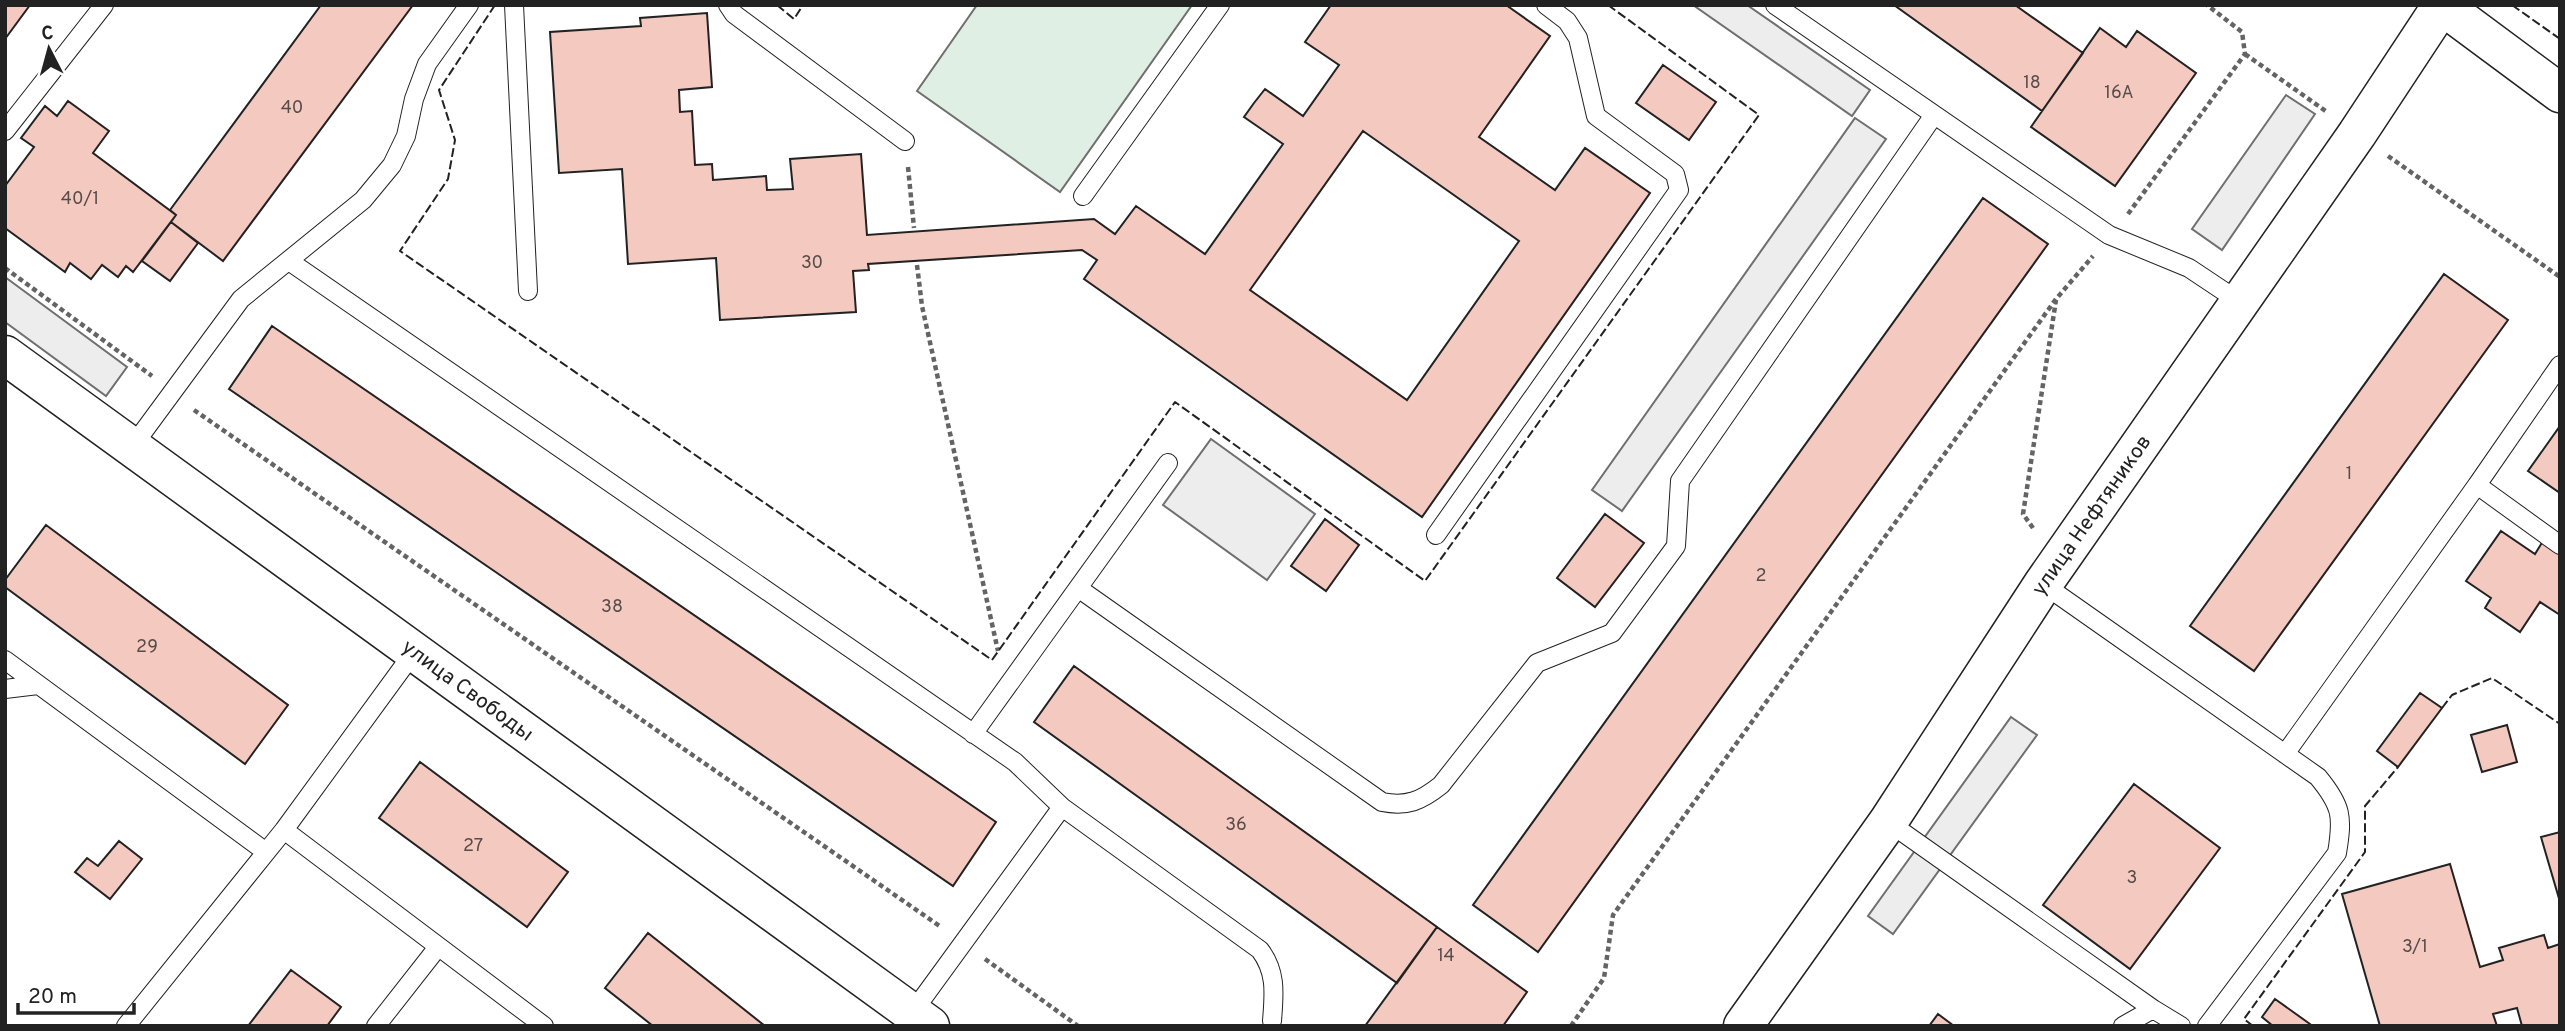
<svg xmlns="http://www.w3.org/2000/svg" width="2565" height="1031" font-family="Overpass,sans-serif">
	<rect width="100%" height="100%" fill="#fff"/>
	<path fill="#e0efe3" stroke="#6f6f6f" stroke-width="2" d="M977 5H1192L1060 192 917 91Z"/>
	<path fill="#ededed" stroke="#6f6f6f" stroke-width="2" d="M1693 5H1747L1870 90 1852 116Z
		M2286 95 2315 114 2222 250 2192 229Z
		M1855 118 1886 139 1622 511 1592 490Z
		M5 277 127 367 106 396 5 322Z
		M1211 439 1315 514 1267 580 1163 505Z
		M2011 717 2037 735 1893 934 1868 916Z"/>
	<path fill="#f3c9c0" stroke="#222" stroke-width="2" fill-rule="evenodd" d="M5 5H30L5 39Z
		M321 5H413L223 261 171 222 176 215 170 210Z
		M1331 5H1506L1550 36 1479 137 1555 190 1585 148 1650 193 1422 517 1084 279 1097 260 1082 250 868 264 869 270 853 271 856 312 720 320 716 258 628 264 622 169 559 173 550 32 641 26 640 18 707 13 712 87 679 90 680 112 692 111 695 165 712 164 713 180 766 176 767 190 793 189 790 159 861 154 867 235 1094 219 1115 234 1136 206 1205 254 1283 144 1244 117 1254 103 1265 89 1303 116 1339 65 1305 42ZM1363 131 1519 241 1407 400 1250 290Z
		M1894 5H2015L2083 53 2042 111Z
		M2100 28 2126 47 2137 31 2196 73 2115 186 2031 127Z
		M1663 65 1716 102 1689 140 1636 103Z
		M68 101 109 131 93 153 176 215 133 272 126 266 118 277 102 265 91 279 70 263 65 272 5 228V186L34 147 21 138 45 106 57 116Z
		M1983 198 2048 244 1538 952 1473 905Z
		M171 222 198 243 170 281 142 261Z
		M2444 274 2508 320 2254 671 2190 626Z
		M272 326 996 822 953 886 229 389Z
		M2560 426V493L2528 471Z
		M1605 514 1644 543 1595 607 1557 578Z
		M1325 519 1359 545 1326 591 1291 566Z
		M46 525 288 705 245 764 5 587V580Z
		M2501 531 2535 554 2543 541 2560 553V615L2540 602 2520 632 2485 608 2491 598 2466 581Z
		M1074 666 1437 927 1397 983 1034 722Z
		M2420 693 2442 708 2398 767 2377 751Z
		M2507 725 2517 762 2482 772 2471 735Z
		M420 762 568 872 527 927 379 818Z
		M2134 784 2220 848 2130 969 2043 905Z
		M2560 832V902L2541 837Z
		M119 841 142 859 110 899 75 872 87 858 98 866Z
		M2450 864 2480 967 2503 960 2499 948 2544 935 2548 948 2560 944V1025L2522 1026 2517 1008 2493 1014 2497 1026H2380L2342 894Z
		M1437 927 1527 992 1503 1026H1365Z
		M648 933 765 1026H653L605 988Z
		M291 970 341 1007 327 1026H248Z
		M2275 999 2310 1024 2309 1026H2273L2262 1017Z
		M1938 1014 1954 1026H1929Z"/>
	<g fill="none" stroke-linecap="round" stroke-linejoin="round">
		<defs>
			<path id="service" d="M514 5 528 291
				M728 5 734 14 905 141
				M1775 5 2109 235 2189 268 2240 302
				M5 131 104 5
				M1083 196 1220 5
				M289 261 1015 762 1062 807 912 1013
				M132 447 241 299 363 200 392 165 406 136 414 99 427 64 469 5
				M2477 485 2560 365
				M1436 535 1679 190 1675 174 1596 116 1578 38 1567 21 1546 5
				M2043 584 2318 777C2342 806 2343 817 2337 853L2207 1026
				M1078 588 1382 802C1407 807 1421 801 1441 785L1537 663 1612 633 1676 546 1680 481 1934 115
				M5 660 266 852
				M5 689 38 685
				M973 734 1168 463
				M2285 754 2477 485 2560 545
				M1062 807 1260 950C1277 973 1274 994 1272 1021
				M1888 822 2153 1009
				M284 830 544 1026
				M126 1026 284 830 414 652
				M376 1026 438 947
				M2123 1026 2153 1009 2181 1026"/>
			<path id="tertiary" d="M2444 7 2560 93"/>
			<path id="secondary" d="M5 355 930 1026
				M1743 1026 1888 822 2043 584 2357 134 2442 5"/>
		</defs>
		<use href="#service" stroke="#222" stroke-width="20"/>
		<use href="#tertiary" stroke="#222" stroke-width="41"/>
		<use href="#secondary" stroke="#222" stroke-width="41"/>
		<path stroke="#646464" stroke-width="4.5" stroke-dasharray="5 3.5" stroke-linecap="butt" d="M2245 54 2327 112
			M2388 156 2560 277
			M908 167 914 228
			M2128 214 2245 54 2242 32 2207 5
			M917 265 922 306 998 651
			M5 268 152 376
			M194 410 941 927
			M2033 528 2023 514 2056 300
			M985 959 1078 1026
			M1571 1026 1604 978 1613 915 2056 299 2093 256"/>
		<use href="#service" stroke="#fff" stroke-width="18"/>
		<use href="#tertiary" stroke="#fff" stroke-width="38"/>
		<use href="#secondary" stroke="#fff" stroke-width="38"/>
		<path stroke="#222" stroke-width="2" stroke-dasharray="9 3.5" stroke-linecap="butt" d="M495 5 439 90 455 140 448 179 400 251 992 660 1175 402 1425 581 1759 115 1608 5
			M777 5 794 19 803 5
			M2512 5 2560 39
			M2442 708 2452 695 2492 678 2560 724
			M2253 1026 2244 1019 2365 852V806L2398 767"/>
	</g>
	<g text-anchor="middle" stroke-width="5" stroke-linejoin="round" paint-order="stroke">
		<g font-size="18" fill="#564c4a">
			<text x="2032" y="88">18</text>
			<text x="2119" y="98">16А</text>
			<text x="292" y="113">40</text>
			<text x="80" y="204">40/1</text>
			<text x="812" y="268">30</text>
			<text x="2349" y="479">1</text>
			<text x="1761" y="581">2</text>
			<text x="612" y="612">38</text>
			<text x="147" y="652">29</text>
			<text x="1236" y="830">36</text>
			<text x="473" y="851">27</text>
			<text x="2132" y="883">3</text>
			<text x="2415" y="952">3/1</text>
			<text x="1446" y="961">14</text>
		</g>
		<g font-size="21" fill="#222" stroke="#fff">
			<text transform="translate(2091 515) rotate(-55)" y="7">улица Нефтяников</text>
			<text transform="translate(468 690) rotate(36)" y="7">улица Свободы</text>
		</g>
	</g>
	<rect width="2565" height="1031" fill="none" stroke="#222222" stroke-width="14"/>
	<g transform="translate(49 49) rotate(354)" stroke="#ffffff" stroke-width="5" paint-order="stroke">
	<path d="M0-5L12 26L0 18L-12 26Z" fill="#222222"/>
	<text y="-10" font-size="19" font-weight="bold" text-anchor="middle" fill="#222222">С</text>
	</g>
	<path d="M18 1003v10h116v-10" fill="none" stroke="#222222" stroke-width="3.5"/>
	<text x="28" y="1003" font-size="21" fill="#222222" stroke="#ffffff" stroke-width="5" paint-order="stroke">20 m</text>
</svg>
